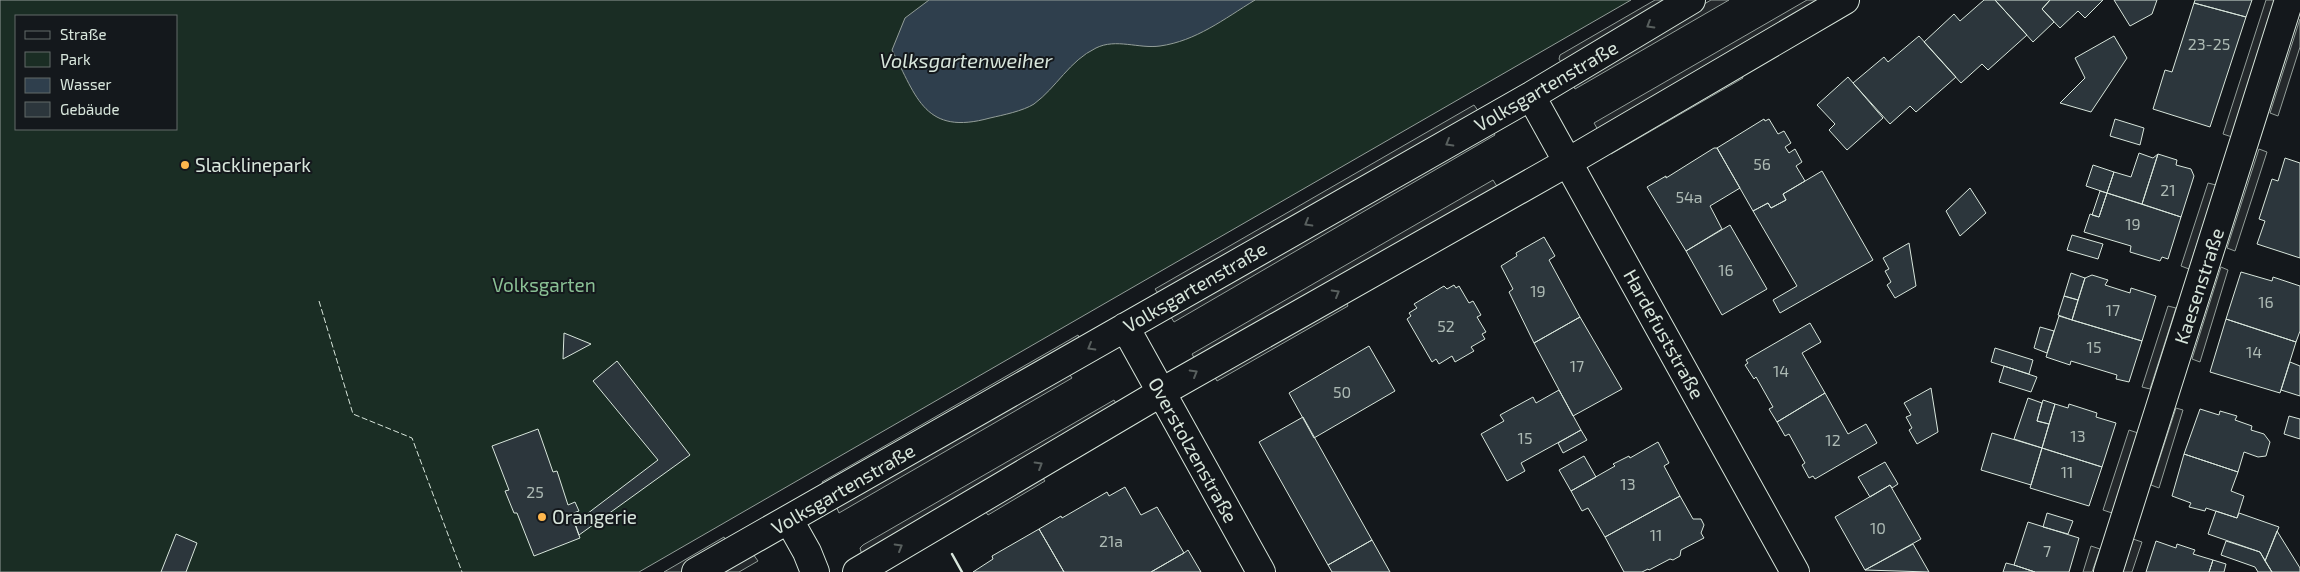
<svg xmlns="http://www.w3.org/2000/svg" width="2300" height="572" font-family="'Exo 2',sans-serif">
	<rect width="100%" height="100%" fill="#14181c"/>
	<path fill="#1a2d24" stroke="#939e99" fill-rule="evenodd" d="M0 0H1631L639 572H0ZM16 16H176V129H16Z"/>
	<path fill="#24282b" stroke="#939e99" d="M1655 0H1672L1562 64 1559 59 1560 55Z
		M1711 0H1729L1575 89 1571 81Z
		M1807 0H1824L1598 130 1594 123Z
		M2266 0H2275L2232 137 2223 134Z
		M2300 19V47L2278 116 2270 113Z
		M1739 70 1743 78 1611 154 1607 147Z
		M1474 105 1479 112 1160 296 1155 289Z
		M1491 128 1495 135 1174 322 1169 314Z
		M2259 149 2267 152 2235 251 2227 248Z
		M1493 180 1498 188 1197 363 1192 354Z
		M2208 183 2216 185 2189 269 2181 266Z
		M2221 267 2228 270 2200 362 2192 359Z
		M1344 298 1348 306 1217 381 1213 374Z
		M2168 306 2176 308 2150 389 2142 387Z
		M1078 335 1081 342 826 489 822 482Z
		M1068 372 1072 378 839 513 836 506Z
		M1114 400 1118 407 862 555 860 548 863 545Z
		M2176 408 2183 410 2159 488 2151 485Z
		M2129 430 2138 433 2112 513 2103 510Z
		M1040 474 1045 481 988 515 982 507Z
		M724 537 728 545 682 572H664Z
		M2133 539 2142 542 2132 572H2123Z
		M2091 546 2100 549 2092 572H2083Z
		M753 554 758 561 739 572H721Z"/>
	<path fill="#2f3f4d" stroke="#939e99" d="M929 0H1255C1224 19 1196 41 1160 46 1139 49 1116 38 1096 48 1069 61 1057 87 1034 104 1023 111 1003 115 990 118 925 136 917 98 892 50L905 18Z"/>
	<path fill="#2c363c" stroke="#d8e6dc" d="M1984 0H1995L2027 35 1988 70 1982 64 1961 83 1924 42 1954 14 1960 21Z
		M1995 0H2050L2042 9 2054 22 2033 42Z
		M2050 0H2103L2085 18 2078 11 2060 28 2042 9Z
		M2114 0H2157L2152 14 2130 26Z
		M2195 0H2252L2246 17 2194 3Z
		M2194 3 2246 17 2210 127 2153 109 2165 70 2172 72Z
		M1919 36 1956 77 1916 112 1910 106 1890 124 1853 83 1884 57 1888 62Z
		M2114 36 2127 58 2091 112 2060 103 2085 78 2075 58Z
		M1848 77 1883 118 1847 150 1829 130 1835 124 1817 105Z
		M1764 119 1765 121 1769 119 1778 134 1784 131 1791 143 1785 147 1789 153 1795 149 1802 162 1796 166 1805 181 1783 194 1786 200 1771 208 1768 203 1753 211 1717 148Z
		M2115 119 2144 128 2140 145 2110 136Z
		M1714 148H1717L1740 188 1710 206 1722 229 1686 251 1647 187 1666 176V178Z
		M2139 153 2153 158 2158 154 2142 204 2107 193 2114 172 2131 177Z
		M2158 154 2177 160 2176 165 2191 169 2194 176 2181 217 2142 204Z
		M2285 158 2300 163V258L2257 244 2265 221 2259 219 2272 179 2278 181Z
		M2093 165 2114 172 2107 193 2086 186Z
		M1822 171 1873 260 1780 313 1773 300 1797 286 1753 211 1768 203 1771 208 1786 200 1783 194Z
		M1970 188 1986 213 1960 236 1946 211Z
		M2100 191 2107 193 2099 217 2092 215Z
		M2107 193 2181 217 2168 259 2162 257 2160 261 2130 252 2131 246 2084 232 2090 214 2099 217Z
		M1730 225 1767 289 1722 315 1686 251Z
		M2072 235 2103 244 2098 259 2067 250Z
		M1544 237 1555 256 1549 260 1580 317 1534 343 1509 292 1513 289 1501 266 1517 256 1516 253Z
		M1909 243 1916 286 1895 298 1887 285 1891 282 1885 271 1889 269 1883 258Z
		M2241 272 2272 281 2273 277 2300 286V331L2296 342 2226 319Z
		M2071 273 2085 278 2078 300 2064 296Z
		M2092 275 2108 280 2105 285 2130 293 2131 288 2156 296 2142 341 2072 320 2085 278Z
		M1454 285 1456 288 1459 286 1469 303 1473 301 1481 315 1477 317 1486 332 1482 334 1485 339 1471 347 1474 351 1455 362 1452 356 1439 364 1436 359 1432 362 1407 319 1411 316 1409 313 1417 308 1414 304 1444 286 1447 289Z
		M2064 296 2078 300 2072 320 2058 315Z
		M2059 316 2142 341 2129 382 2116 379 2117 375 2071 361 2070 365 2046 357Z
		M1580 317 1622 389 1573 416 1534 343Z
		M2226 319 2296 342 2280 393 2210 372Z
		M1810 323 1821 342 1802 353 1825 393 1777 422 1769 409 1773 407 1756 377 1754 379 1745 365 1748 363 1746 360Z
		M2040 327 2054 331 2047 353 2034 348Z
		M564 333 591 344 563 359Z
		M1369 346 1395 391 1314 438 1289 393Z
		M1995 348 2033 360 2029 374 1991 362Z
		M617 361 690 455 579 535 575 523 658 460 593 381Z
		M2290 362 2300 366V396L2281 390Z
		M2004 366 2037 377 2031 392 1999 382Z
		M1931 388 1938 432 1917 444 1909 430 1912 428 1906 417 1911 415 1904 403Z
		M1559 390 1581 430 1521 463 1525 471 1507 481 1481 434 1504 421 1500 415 1533 397 1536 403Z
		M1825 393 1848 434 1866 424 1877 443 1815 479 1813 476 1809 478 1802 465 1805 463 1789 434 1785 436 1777 422Z
		M2028 398 2042 403 2037 421 2049 424 2042 448 2014 439Z
		M2043 400 2055 404 2049 424 2037 421Z
		M2055 404 2068 408 2069 404 2097 413 2096 417 2116 423 2102 467 2042 448Z
		M2200 409 2219 415 2220 411 2237 416 2235 420 2252 426 2251 430 2264 434 2270 442 2266 456 2258 457 2244 452 2238 472 2184 454Z
		M2289 416 2300 419V439L2284 434Z
		M1303 417 1372 540 1328 565 1259 442Z
		M538 429 553 472 557 471 568 505 575 502 579 511 571 514 580 538 534 556 517 513H514L505 491 509 490 492 446Z
		M1581 430 1587 440 1563 453 1558 443Z
		M1992 433 2042 448 2031 485 1981 470Z
		M1658 442 1669 463 1664 466 1680 496 1605 537 1588 508 1582 511 1571 491 1615 466 1613 464 1629 456 1630 458Z
		M2042 448 2102 467 2089 506 2030 488Z
		M2184 454 2238 472 2231 491 2244 496 2237 518 2206 508 2205 511 2189 507 2191 503 2172 496Z
		M1584 456 1596 477 1571 491 1559 470Z
		M1885 462 1898 484 1892 488 1890 485 1870 497 1858 477Z
		M1890 485 1921 539 1865 570 1835 517Z
		M1125 487 1141 515 1157 507 1184 553 1151 572H1064L1039 529 1061 516 1062 518 1107 492 1109 496Z
		M1680 496 1693 519H1701L1704 525 1701 533 1704 538 1681 550 1680 556 1673 560 1670 559 1649 570 1648 569 1642 572H1624L1605 537Z
		M2216 511 2237 518 2239 513 2279 527 2265 561 2260 552 2208 534Z
		M2047 513 2073 521 2068 534 2043 527Z
		M2028 522 2079 538 2069 572H2035L2014 565Z
		M1039 529 1064 572H973L993 559 992 556Z
		M2277 531 2300 568V572H2272L2265 561Z
		M176 534 197 543 186 572H161Z
		M1372 540 1390 572H1332L1328 565Z
		M2156 541 2176 548 2177 544 2195 550 2193 554 2213 560 2209 572H2146Z
		M2226 541 2260 552 2272 572H2258L2255 567 2221 555Z
		M1913 544 1929 572 1865 570Z
		M1188 550 1201 572H1151L1184 553Z
		M2213 560 2226 564 2224 572H2209Z
		M2006 563 2014 565 2035 572H2003Z"/>
	<g fill="none" stroke-linecap="round" stroke-linejoin="round">
		<defs>
			<path id="minor" d="M1531 96 1795 572
				M1125 327 1261 572
				M789 520 807 552 815 572
				M696 572 1531 96 1691 0
				M857 572 1160 393 1568 162 1845 0
				M2108 572 2289 0"/>
		</defs>
		<use href="#minor" stroke="#d8e6dc" stroke-width="30"/>
		<use href="#minor" stroke="#14181c" stroke-width="28"/>
		<path stroke="#d8e6dc" stroke-width="1" stroke-dasharray="6 2.5" stroke-linecap="butt" d="M319 301 353 414 412 438 462 572"/>
		<path stroke="#d8e6dc" stroke-width="2.5" d="M952 554 962 572"/>
	</g>
	<defs><path id="oneway-chevron" d="M-2-3.5L2.5 0L-2 3.5" fill="none" stroke-width="1.6" stroke-linecap="round" stroke-linejoin="round" transform="scale(1.25)"/></defs>
	<g stroke="#59605f">
		<use href="#oneway-chevron" transform="translate(1650 25) rotate(149)"/>
		<use href="#oneway-chevron" transform="translate(1449 143) rotate(150)"/>
		<use href="#oneway-chevron" transform="translate(1308 223) rotate(150)"/>
		<use href="#oneway-chevron" transform="translate(1336 293) rotate(-30)"/>
		<use href="#oneway-chevron" transform="translate(1091 347) rotate(150)"/>
		<use href="#oneway-chevron" transform="translate(1194 373) rotate(-30)"/>
		<use href="#oneway-chevron" transform="translate(1039 465) rotate(-31)"/>
		<use href="#oneway-chevron" transform="translate(899 547) rotate(-30)"/>
	</g>
	<g fill="#ffb74d" stroke="#14181c" stroke-width="2">
		<circle cx="185" cy="165" r="5"/>
		<circle cx="542" cy="517" r="5"/>
	</g>
	<g text-anchor="middle" stroke-width="4" stroke-linejoin="round" paint-order="stroke">
		<g font-size="16" fill="#adbab4">
			<text x="2209" y="50">23-25</text>
			<text x="1762" y="170">56</text>
			<text x="2168" y="196">21</text>
			<text x="1689" y="203">54a</text>
			<text x="2133" y="230">19</text>
			<text x="1726" y="276">16</text>
			<text x="1538" y="297">19</text>
			<text x="2266" y="308">16</text>
			<text x="2113" y="316">17</text>
			<text x="1446" y="332">52</text>
			<text x="2094" y="353">15</text>
			<text x="2254" y="358">14</text>
			<text x="1577" y="372">17</text>
			<text x="1781" y="377">14</text>
			<text x="1342" y="398">50</text>
			<text x="2078" y="442">13</text>
			<text x="1525" y="444">15</text>
			<text x="1833" y="446">12</text>
			<text x="2067" y="478">11</text>
			<text x="1628" y="490">13</text>
			<text x="535" y="498">25</text>
			<text x="1878" y="534">10</text>
			<text x="1656" y="541">11</text>
			<text x="1111" y="547">21a</text>
			<text x="2047" y="557">7</text>
		</g>
		<g font-size="19" fill="#d8e6dc" stroke="#14181c">
			<text transform="translate(1546 86) rotate(-30)" y="7">Volksgartenstraße</text>
			<text transform="translate(2199 286) rotate(-72)" y="7">Kaesenstraße</text>
			<text transform="translate(1195 287) rotate(-30)" y="7">Volksgartenstraße</text>
			<text transform="translate(1664 334) rotate(61)" y="7">Hardefuststraße</text>
			<text transform="translate(1193 450) rotate(61)" y="7">Overstolzenstraße</text>
			<text transform="translate(843 489) rotate(-30)" y="7">Volksgartenstraße</text>
		</g>
		<g font-size="19" fill="#d8e6dc" stroke="#14181c" text-anchor="start">
			<text x="195" y="172">Slacklinepark</text>
			<text x="552" y="524">Orangerie</text>
		</g>
		<g font-size="19" fill="#8ac095" stroke="#14181c">
			<text x="544" y="292">Volksgarten</text>
		</g>
		<g font-size="20" font-style="italic" fill="#d8e6dc" stroke="#14181c">
			<text x="966" y="68">Volksgartenweiher</text>
		</g>
	</g>
	<rect x="15" y="15" width="162" height="115" fill="#14181c" stroke="#626a69"/>
	<rect x="25" y="31" width="25" height="8" fill="#14181c" stroke="#626a69"/>
	<text x="60" y="40" font-size="15" fill="#d8e6dc">Straße</text>
	<rect x="25" y="52" width="25" height="15" fill="#1a2d24" stroke="#626a69"/>
	<text x="60" y="65" font-size="15" fill="#d8e6dc">Park</text>
	<rect x="25" y="78" width="25" height="15" fill="#2f3f4d" stroke="#626a69"/>
	<text x="60" y="90" font-size="15" fill="#d8e6dc">Wasser</text>
	<rect x="25" y="102" width="25" height="15" fill="#2c363c" stroke="#626a69"/>
	<text x="60" y="115" font-size="15" fill="#d8e6dc">Gebäude</text>
</svg>
